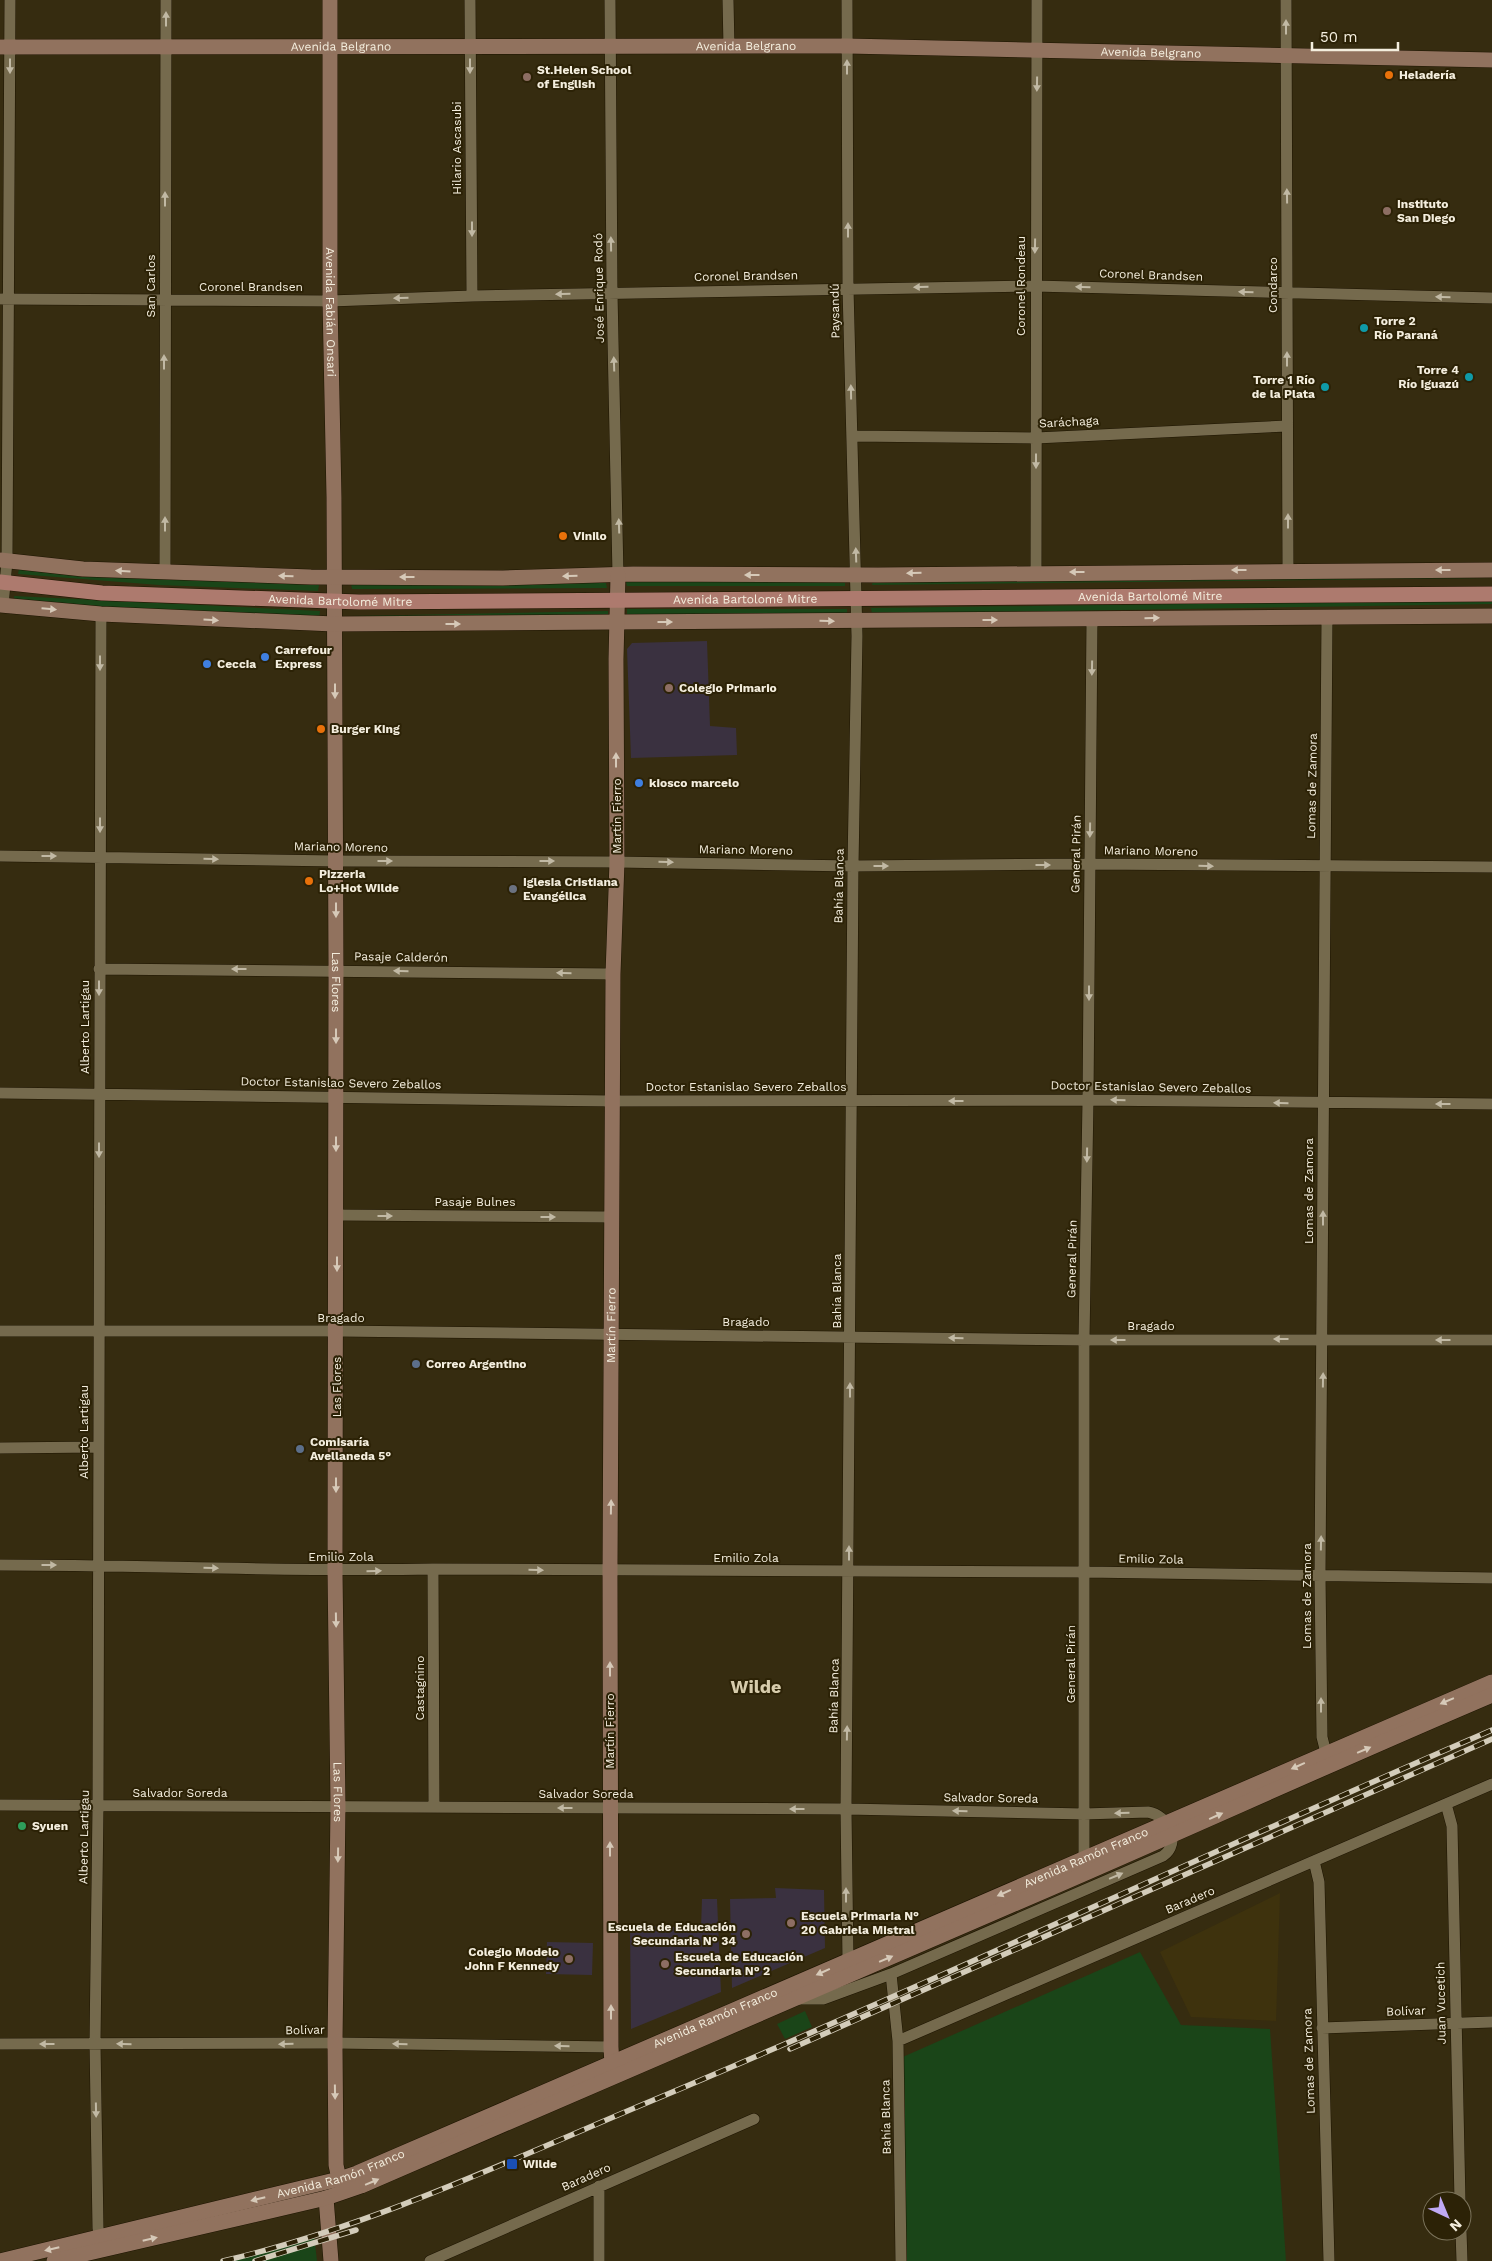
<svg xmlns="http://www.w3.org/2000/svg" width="1492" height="2261" font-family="'Work Sans',sans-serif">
	<rect width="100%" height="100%" fill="#362c10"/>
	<path fill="#3e320d" d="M1280 1893 1276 2021 1191 2017 1160 1952Z"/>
	<path fill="#3a3140" d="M707 641 710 726 736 728 737 755 631 758 627 649 632 643Z
		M775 1888 824 1890 825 1948 732 1988 730 1899 776 1898Z
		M702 1899H717L721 1992 631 2029 630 1925 701 1928Z
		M547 1942 593 1943 592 1975 546 1974Z"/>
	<path fill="#1a4518" d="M19 569 88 575 319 585 318 591 159 585 18 574Z
		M1492 572V578L872 585 873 581Z
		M845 580V586H627L626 582Z
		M606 583 607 588 352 589 351 584Z
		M14 596 320 611 319 619 103 609 15 602Z
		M1492 600V604L872 614 871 608Z
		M627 609H847V614L627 616Z
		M608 611V616H351Z
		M1140 1952 1181 2025 1270 2029 1286 2261H907L896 2060Z
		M805 2011 812 2027 785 2039 777 2024Z
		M314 2235 317 2261H219Z"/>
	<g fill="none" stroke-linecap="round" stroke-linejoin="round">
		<defs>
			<path id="street" d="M470 0 472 296
				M610 0 612 293 618 575
				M728 0 729 47
				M847 0 848 288 857 636 853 866 846 1809 848 1961
				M1286 0 1288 570
				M0 299 330 301 472 296 1035 286 1492 298
				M852 436 1036 438 1287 426
				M1036 572 1037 0
				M165 573 166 0
				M3 606 7 561 10 0
				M101 614 98 1807 95 2043 98 2228 101 2244
				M1327 617 1320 1575 1322 1737 1328 1761
				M0 856 336 861 617 862 853 866 1089 864 1492 867
				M99 969 613 974
				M0 1093 612 1101 1088 1100 1492 1104
				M336 1215 613 1217
				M0 1331H337L1084 1340H1492
				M0 1448 98 1447
				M0 1565C144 1565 289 1572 433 1569L1085 1572 1492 1578
				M433 1569 434 1807
				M1446 1804 1452 1826 1460 2201
				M0 1805 846 1809 1084 1814 1148 1812C1168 1815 1182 1843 1163 1856L891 1974 823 1999H797
				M1314 1861 1319 1882 1329 2261
				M1084 1865V1340L1088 1100 1092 619
				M891 1974 898 2041 901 2261
				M1322 2028 1492 2022
				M898 2041 1492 1784
				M0 2044 335 2043 611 2047
				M1461 2231 1462 2261
				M430 2261 754 2119
				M599 2261V2186"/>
			<g id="secondary">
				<path id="s1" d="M330 0V301L334 497 336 970 335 1571 338 1806 335 2043 336 2165 339 2179"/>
				<path id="s2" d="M0 47 847 46 1492 60"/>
				<path d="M0 560 83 569 311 577 503 578 633 574 878 575 1492 570"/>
				<path d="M0 605 101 614 334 624 1492 616"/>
				<path id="s3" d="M614 2073 612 2065 611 2047 610 1571 613 974 617 862 616 659 618 575"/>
				<path d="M326 2198 331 2261"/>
				<path id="s4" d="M0 2261 339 2179 357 2173 1492 1682"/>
				<path d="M54 2261 326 2198 361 2186C590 2087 820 1988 1049 1889 1197 1825 1344 1758 1492 1695"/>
			</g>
			<g id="primary">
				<path id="s5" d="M0 582 102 593 359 602 1492 594"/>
			</g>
		</defs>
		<use href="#street" stroke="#1d1400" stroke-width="12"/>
		<use href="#secondary" stroke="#1d1400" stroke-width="16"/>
		<use href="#primary" stroke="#1d1400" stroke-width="16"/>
		<use href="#street" stroke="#756a4d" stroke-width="11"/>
		<use href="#secondary" stroke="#91725e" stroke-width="15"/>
		<use href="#primary" stroke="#ad7a6e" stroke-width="15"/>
		<defs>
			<path id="rail" d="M790 2049 1492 1739
				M223 2261C369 2227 506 2162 644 2104 929 1985 1208 1852 1492 1730
				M255 2261 356 2230"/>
		</defs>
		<use href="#rail" stroke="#d3ccba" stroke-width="5.5"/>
		<use href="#rail" stroke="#2c2206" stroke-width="4" stroke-dasharray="11" stroke-linecap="butt"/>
	</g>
	<defs><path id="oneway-solid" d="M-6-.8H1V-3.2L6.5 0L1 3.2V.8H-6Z" transform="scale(1.25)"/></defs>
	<g fill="#c1b9a4">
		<use href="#oneway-solid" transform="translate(166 19) rotate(-90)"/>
		<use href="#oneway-solid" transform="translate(1286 27) rotate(-90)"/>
		<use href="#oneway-solid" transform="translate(10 66) rotate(90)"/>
		<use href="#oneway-solid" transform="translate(470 66) rotate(90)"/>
		<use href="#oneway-solid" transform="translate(847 67) rotate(-90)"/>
		<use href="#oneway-solid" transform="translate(1037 84) rotate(91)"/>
		<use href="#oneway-solid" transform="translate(1287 196) rotate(-91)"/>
		<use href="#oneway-solid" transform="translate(165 199) rotate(-90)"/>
		<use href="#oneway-solid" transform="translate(472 229) rotate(90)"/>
		<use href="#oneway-solid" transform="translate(848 230) rotate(-90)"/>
		<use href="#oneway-solid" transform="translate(611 244) rotate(-91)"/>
		<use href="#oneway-solid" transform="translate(1035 246) rotate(91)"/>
		<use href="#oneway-solid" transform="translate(921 287) rotate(179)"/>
		<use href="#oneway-solid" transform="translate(1083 287) rotate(-178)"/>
		<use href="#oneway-solid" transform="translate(1246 292) rotate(-178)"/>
		<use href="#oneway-solid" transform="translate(563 294) rotate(179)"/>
		<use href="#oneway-solid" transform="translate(1443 297) rotate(-179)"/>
		<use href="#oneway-solid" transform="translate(401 298) rotate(178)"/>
		<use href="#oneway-solid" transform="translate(1287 359) rotate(-90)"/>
		<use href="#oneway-solid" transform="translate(164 362) rotate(-90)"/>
		<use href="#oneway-solid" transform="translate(614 364) rotate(-92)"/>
		<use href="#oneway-solid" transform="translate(851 392) rotate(-91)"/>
		<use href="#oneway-solid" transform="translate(1036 461) rotate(90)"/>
		<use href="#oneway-solid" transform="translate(1288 521) rotate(-90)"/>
		<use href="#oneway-solid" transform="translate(165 524) rotate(-90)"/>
		<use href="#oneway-solid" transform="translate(619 526) rotate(-92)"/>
		<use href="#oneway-solid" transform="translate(856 555) rotate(-92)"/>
		<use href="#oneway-solid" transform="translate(100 663) rotate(90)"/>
		<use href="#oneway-solid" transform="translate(1092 668) rotate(91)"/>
		<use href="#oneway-solid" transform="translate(100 825) rotate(90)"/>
		<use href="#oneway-solid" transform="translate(1090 830) rotate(91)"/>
		<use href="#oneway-solid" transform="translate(49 856)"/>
		<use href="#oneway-solid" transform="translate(211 859) rotate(1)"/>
		<use href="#oneway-solid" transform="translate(385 861)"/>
		<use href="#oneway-solid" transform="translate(547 861)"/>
		<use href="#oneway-solid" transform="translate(666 862) rotate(1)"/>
		<use href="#oneway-solid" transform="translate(1043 865)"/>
		<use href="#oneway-solid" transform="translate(881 866)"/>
		<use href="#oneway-solid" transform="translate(1206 866) rotate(1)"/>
		<use href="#oneway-solid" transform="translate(239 969) rotate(-180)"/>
		<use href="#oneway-solid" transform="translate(401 971) rotate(-179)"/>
		<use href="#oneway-solid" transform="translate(564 973) rotate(-179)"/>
		<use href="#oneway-solid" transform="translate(99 988) rotate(90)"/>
		<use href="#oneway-solid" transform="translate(1089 993) rotate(90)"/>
		<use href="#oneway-solid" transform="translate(1118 1100) rotate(-179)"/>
		<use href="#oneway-solid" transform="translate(956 1101) rotate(180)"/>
		<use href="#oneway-solid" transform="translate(1281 1103) rotate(-179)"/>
		<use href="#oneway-solid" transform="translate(1443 1104) rotate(-180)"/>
		<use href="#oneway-solid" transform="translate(99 1150) rotate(90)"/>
		<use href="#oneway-solid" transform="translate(1087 1155) rotate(91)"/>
		<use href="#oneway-solid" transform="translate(385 1216)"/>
		<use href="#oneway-solid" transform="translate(548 1217)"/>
		<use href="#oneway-solid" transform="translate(1323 1218) rotate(-90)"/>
		<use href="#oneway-solid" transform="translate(956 1338) rotate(-179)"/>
		<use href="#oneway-solid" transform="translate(1281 1339) rotate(180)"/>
		<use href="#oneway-solid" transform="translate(1118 1340) rotate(180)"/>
		<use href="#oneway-solid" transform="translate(1443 1340) rotate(-180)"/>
		<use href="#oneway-solid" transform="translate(1323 1380) rotate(-89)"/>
		<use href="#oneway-solid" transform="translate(850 1390) rotate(-90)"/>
		<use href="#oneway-solid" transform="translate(1321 1543) rotate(-89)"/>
		<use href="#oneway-solid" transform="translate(849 1553) rotate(-90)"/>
		<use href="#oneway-solid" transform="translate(49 1565)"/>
		<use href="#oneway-solid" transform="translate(211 1568) rotate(2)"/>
		<use href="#oneway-solid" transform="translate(536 1570) rotate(1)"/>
		<use href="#oneway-solid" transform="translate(374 1571) rotate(-1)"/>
		<use href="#oneway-solid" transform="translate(1321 1705) rotate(-90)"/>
		<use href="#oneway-solid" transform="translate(847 1733) rotate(-89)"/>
		<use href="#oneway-solid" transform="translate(565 1808) rotate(-180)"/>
		<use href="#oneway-solid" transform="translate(797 1809) rotate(-180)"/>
		<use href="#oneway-solid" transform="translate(960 1811) rotate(-179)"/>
		<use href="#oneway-solid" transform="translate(1122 1813) rotate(179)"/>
		<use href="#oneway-solid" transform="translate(1116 1876) rotate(-23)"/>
		<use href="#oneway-solid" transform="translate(846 1895) rotate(-90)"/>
		<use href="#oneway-solid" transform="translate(47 2044) rotate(180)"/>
		<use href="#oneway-solid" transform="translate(124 2044) rotate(-179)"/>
		<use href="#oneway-solid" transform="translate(286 2044) rotate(179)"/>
		<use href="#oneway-solid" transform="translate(400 2044) rotate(-179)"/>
		<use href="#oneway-solid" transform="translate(562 2046) rotate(-179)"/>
		<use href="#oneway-solid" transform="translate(96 2110) rotate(89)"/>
	</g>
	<g fill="#d6c9b8">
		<use href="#oneway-solid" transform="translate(1239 570) rotate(180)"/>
		<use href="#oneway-solid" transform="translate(1443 570) rotate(180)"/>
		<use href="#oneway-solid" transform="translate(123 571) rotate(-177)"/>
		<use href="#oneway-solid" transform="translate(1077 572) rotate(180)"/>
		<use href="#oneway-solid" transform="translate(914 573) rotate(179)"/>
		<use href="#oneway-solid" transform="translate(752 575) rotate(-180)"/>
		<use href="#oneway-solid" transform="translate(286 576) rotate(-178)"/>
		<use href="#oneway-solid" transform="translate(570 576) rotate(178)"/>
		<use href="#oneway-solid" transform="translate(407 577) rotate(-180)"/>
		<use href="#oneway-solid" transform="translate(49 609) rotate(5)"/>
		<use href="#oneway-solid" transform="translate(1152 618) rotate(-1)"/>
		<use href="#oneway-solid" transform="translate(211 620) rotate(3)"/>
		<use href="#oneway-solid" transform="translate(990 620)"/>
		<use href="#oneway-solid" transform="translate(827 621) rotate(1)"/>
		<use href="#oneway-solid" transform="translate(665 622)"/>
		<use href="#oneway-solid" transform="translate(453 624)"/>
		<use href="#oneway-solid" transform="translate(335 691) rotate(90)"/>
		<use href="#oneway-solid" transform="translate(616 760) rotate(-90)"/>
		<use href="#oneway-solid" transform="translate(336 910) rotate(90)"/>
		<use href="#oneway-solid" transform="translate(336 1036) rotate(90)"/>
		<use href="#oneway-solid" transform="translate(336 1144) rotate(90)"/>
		<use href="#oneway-solid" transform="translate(337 1264) rotate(90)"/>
		<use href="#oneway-solid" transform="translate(336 1485) rotate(90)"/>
		<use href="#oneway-solid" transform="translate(611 1507) rotate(-89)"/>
		<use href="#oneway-solid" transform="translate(336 1620) rotate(89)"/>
		<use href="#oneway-solid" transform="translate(610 1669) rotate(-90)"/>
		<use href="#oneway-solid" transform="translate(1447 1701) rotate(157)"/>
		<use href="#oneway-solid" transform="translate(1364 1750) rotate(-23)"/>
		<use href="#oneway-solid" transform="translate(1298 1766) rotate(156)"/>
		<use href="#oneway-solid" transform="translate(1216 1816) rotate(-24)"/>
		<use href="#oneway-solid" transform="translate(610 1849) rotate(-90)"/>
		<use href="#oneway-solid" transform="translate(338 1855) rotate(91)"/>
		<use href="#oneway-solid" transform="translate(1004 1893) rotate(156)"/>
		<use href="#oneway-solid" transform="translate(886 1959) rotate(-23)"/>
		<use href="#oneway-solid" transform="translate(823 1972) rotate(156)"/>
		<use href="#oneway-solid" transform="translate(611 2012) rotate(-90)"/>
		<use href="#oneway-solid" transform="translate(335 2092) rotate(89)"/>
		<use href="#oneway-solid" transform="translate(372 2182) rotate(-23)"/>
		<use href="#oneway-solid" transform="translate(258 2199) rotate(166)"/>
		<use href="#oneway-solid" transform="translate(150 2239) rotate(-13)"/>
		<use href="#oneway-solid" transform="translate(52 2249) rotate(167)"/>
	</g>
	<g fill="#e8710a" stroke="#2c2206" stroke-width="2">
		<circle cx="1389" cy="75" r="5"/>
		<circle cx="563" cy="536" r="5"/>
		<circle cx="321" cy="729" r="5"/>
		<circle cx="309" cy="881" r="5"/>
	</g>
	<g fill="#8d6e63" stroke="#2c2206" stroke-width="2">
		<circle cx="527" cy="77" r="5"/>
		<circle cx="1387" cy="211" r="5"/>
		<circle cx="669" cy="688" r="5"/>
		<circle cx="791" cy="1923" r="5"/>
		<circle cx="746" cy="1934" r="5"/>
		<circle cx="569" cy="1959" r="5"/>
		<circle cx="665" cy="1964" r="5"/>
	</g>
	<g fill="#0f9aa8" stroke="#2c2206" stroke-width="2">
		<circle cx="1364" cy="328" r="5"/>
		<circle cx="1469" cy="377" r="5"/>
		<circle cx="1325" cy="387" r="5"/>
	</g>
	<g fill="#3f7fe0" stroke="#2c2206" stroke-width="2">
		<circle cx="265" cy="657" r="5"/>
		<circle cx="207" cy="664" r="5"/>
		<circle cx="639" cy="783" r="5"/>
	</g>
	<circle fill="#6b7280" stroke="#2c2206" stroke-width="2" cx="513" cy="889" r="5"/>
	<g fill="#5c6f8a" stroke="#2c2206" stroke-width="2">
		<circle cx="416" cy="1364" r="5"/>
		<circle cx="300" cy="1449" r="5"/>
	</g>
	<circle fill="#2e9e5b" stroke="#2c2206" stroke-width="2" cx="22" cy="1826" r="5"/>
	<rect fill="#1a4fb4" stroke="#2c2206" stroke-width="2" x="506" y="2158" width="12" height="12" rx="2.5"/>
	<g text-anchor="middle" stroke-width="4" stroke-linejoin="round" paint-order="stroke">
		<g font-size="12" fill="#f4eede" stroke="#2c2206">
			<text dy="4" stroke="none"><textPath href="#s2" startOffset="746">Avenida Belgrano</textPath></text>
			<text dy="4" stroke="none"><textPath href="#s2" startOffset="341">Avenida Belgrano</textPath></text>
			<text dy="4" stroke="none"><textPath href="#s2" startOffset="1151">Avenida Belgrano</textPath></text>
			<text transform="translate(457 148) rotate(-90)" y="4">Hilario Ascasubi</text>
			<text transform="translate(1151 275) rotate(2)" y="4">Coronel Brandsen</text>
			<text transform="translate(746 276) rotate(-1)" y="4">Coronel Brandsen</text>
			<text transform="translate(1273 285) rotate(-90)" y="4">Condarco</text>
			<text transform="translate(151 286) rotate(-90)" y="4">San Carlos</text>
			<text transform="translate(1021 286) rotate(-90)" y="4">Coronel Rondeau</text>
			<text x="251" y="291">Coronel Brandsen</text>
			<text transform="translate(599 288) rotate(-91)" y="4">José Enrique Rodó</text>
			<text transform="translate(835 311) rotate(-91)" y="4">Paysandú</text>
			<text dy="4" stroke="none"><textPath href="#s1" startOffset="312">Avenida Fabián Onsari</textPath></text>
			<text transform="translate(1069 422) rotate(-3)" y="4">Saráchaga</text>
			<text dy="4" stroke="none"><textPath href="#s5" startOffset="1151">Avenida Bartolomé Mitre</textPath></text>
			<text dy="4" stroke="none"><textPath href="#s5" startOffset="746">Avenida Bartolomé Mitre</textPath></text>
			<text dy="4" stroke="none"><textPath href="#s5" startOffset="341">Avenida Bartolomé Mitre</textPath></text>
			<text transform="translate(1312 786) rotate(-89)" y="4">Lomas de Zamora</text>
			<text transform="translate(617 816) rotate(-90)" y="4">Martín Fierro</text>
			<text transform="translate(341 847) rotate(1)" y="4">Mariano Moreno</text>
			<text transform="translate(746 850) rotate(1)" y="4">Mariano Moreno</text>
			<text transform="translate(1151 851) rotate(1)" y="4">Mariano Moreno</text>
			<text transform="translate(1076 854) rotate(-89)" y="4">General Pirán</text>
			<text transform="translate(839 886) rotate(-89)" y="4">Bahía Blanca</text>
			<text transform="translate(401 957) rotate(1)" y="4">Pasaje Calderón</text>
			<text dy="4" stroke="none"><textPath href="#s1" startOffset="982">Las Flores</textPath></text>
			<text transform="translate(85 1027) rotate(-90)" y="4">Alberto Lartigau</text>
			<text transform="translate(341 1083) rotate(1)" y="4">Doctor Estanislao Severo Zeballos</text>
			<text x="746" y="1091">Doctor Estanislao Severo Zeballos</text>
			<text transform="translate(1151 1087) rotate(1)" y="4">Doctor Estanislao Severo Zeballos</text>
			<text transform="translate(1309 1191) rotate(-90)" y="4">Lomas de Zamora</text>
			<text x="475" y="1206">Pasaje Bulnes</text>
			<text transform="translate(1072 1259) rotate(-89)" y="4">General Pirán</text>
			<text transform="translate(837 1291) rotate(-90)" y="4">Bahía Blanca</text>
			<text x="341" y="1322">Bragado</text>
			<text x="746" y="1326">Bragado</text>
			<text dy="4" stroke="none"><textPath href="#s3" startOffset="748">Martín Fierro</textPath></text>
			<text x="1151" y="1330">Bragado</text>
			<text transform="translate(337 1387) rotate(-90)" y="4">Las Flores</text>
			<text transform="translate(84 1432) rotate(-90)" y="4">Alberto Lartigau</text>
			<text x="341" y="1561">Emilio Zola</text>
			<text x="746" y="1562">Emilio Zola</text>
			<text transform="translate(1151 1559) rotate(1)" y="4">Emilio Zola</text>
			<text transform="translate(1307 1596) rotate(-90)" y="4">Lomas de Zamora</text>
			<text transform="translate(1071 1664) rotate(-90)" y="4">General Pirán</text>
			<text transform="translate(420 1688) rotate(-90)" y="4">Castagnino</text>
			<text transform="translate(834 1696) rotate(-89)" y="4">Bahía Blanca</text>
			<text transform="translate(610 1731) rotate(-90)" y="4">Martín Fierro</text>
			<text dy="4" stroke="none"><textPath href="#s1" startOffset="1792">Las Flores</textPath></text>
			<text x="180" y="1797">Salvador Soreda</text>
			<text x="586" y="1798">Salvador Soreda</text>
			<text transform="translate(991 1798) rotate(1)" y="4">Salvador Soreda</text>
			<text transform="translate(84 1837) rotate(-89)" y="4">Alberto Lartigau</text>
			<text dy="4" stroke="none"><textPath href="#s4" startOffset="1162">Avenida Ramón Franco</textPath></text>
			<text transform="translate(1190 1900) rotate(-23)" y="4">Baradero</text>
			<text transform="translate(1441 2003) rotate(-91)" y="4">Juan Vucetich</text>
			<text transform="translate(1406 2011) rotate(-2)" y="4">Bolívar</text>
			<text dy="4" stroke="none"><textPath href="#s4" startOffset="758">Avenida Ramón Franco</textPath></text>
			<text transform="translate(305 2030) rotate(-1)" y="4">Bolívar</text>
			<text transform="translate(1309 2061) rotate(-92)" y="4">Lomas de Zamora</text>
			<text transform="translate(886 2117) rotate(-91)" y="4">Bahía Blanca</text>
			<text dy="4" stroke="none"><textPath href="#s4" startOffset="352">Avenida Ramón Franco</textPath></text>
			<text transform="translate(586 2177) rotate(-24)" y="4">Baradero</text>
		</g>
		<g font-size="12" font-weight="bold" fill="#f4eede" stroke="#2c2206" text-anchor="start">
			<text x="537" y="74">St.Helen School<tspan x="537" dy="14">of English</tspan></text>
			<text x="1399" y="79">Heladería</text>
			<text x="1397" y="208">Instituto<tspan x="1397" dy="14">San Diego</tspan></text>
			<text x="1374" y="325">Torre 2<tspan x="1374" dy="14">Río Paraná</tspan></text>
			<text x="1459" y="374" text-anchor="end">Torre 4<tspan x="1459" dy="14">Río Iguazú</tspan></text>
			<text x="1315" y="384" text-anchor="end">Torre 1 Río<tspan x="1315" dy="14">de la Plata</tspan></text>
			<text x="573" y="540">Vinilo</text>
			<text x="275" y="654">Carrefour<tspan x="275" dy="14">Express</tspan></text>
			<text x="217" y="668">Ceccia</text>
			<text x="679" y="692">Colegio Primario</text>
			<text x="331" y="733">Burger King</text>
			<text x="649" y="787">kiosco marcelo</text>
			<text x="319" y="878">Pizzeria<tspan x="319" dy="14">Lo+Hot Wilde</tspan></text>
			<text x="523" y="886">Iglesia Cristiana<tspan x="523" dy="14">Evangélica</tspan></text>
			<text x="426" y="1368">Correo Argentino</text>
			<text x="310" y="1446">Comisaría<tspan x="310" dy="14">Avellaneda 5°</tspan></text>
			<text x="32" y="1830">Syuen</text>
			<text x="801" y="1920">Escuela Primaria N°<tspan x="801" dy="14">20 Gabriela Mistral</tspan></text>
			<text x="736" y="1931" text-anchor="end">Escuela de Educación<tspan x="736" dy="14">Secundaria N° 34</tspan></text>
			<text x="559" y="1956" text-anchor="end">Colegio Modelo<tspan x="559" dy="14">John F Kennedy</tspan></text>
			<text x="675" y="1961">Escuela de Educación<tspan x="675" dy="14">Secundaria N° 2</tspan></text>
			<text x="523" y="2168">Wilde</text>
		</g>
		<g font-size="18" font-weight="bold" fill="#d7ccac" stroke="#2c2206">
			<text x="756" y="1693">Wilde</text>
		</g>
	</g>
	<g transform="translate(1447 2216) rotate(136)"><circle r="24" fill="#2c2206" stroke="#7c745c"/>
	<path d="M0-4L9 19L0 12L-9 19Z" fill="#bfa9f4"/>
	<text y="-8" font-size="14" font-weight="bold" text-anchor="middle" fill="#f4eede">N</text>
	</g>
	<path d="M1312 42v8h86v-8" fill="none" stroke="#f4eede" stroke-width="2.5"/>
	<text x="1320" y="42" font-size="15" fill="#f4eede" stroke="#2c2206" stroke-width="4" paint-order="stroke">50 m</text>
</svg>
